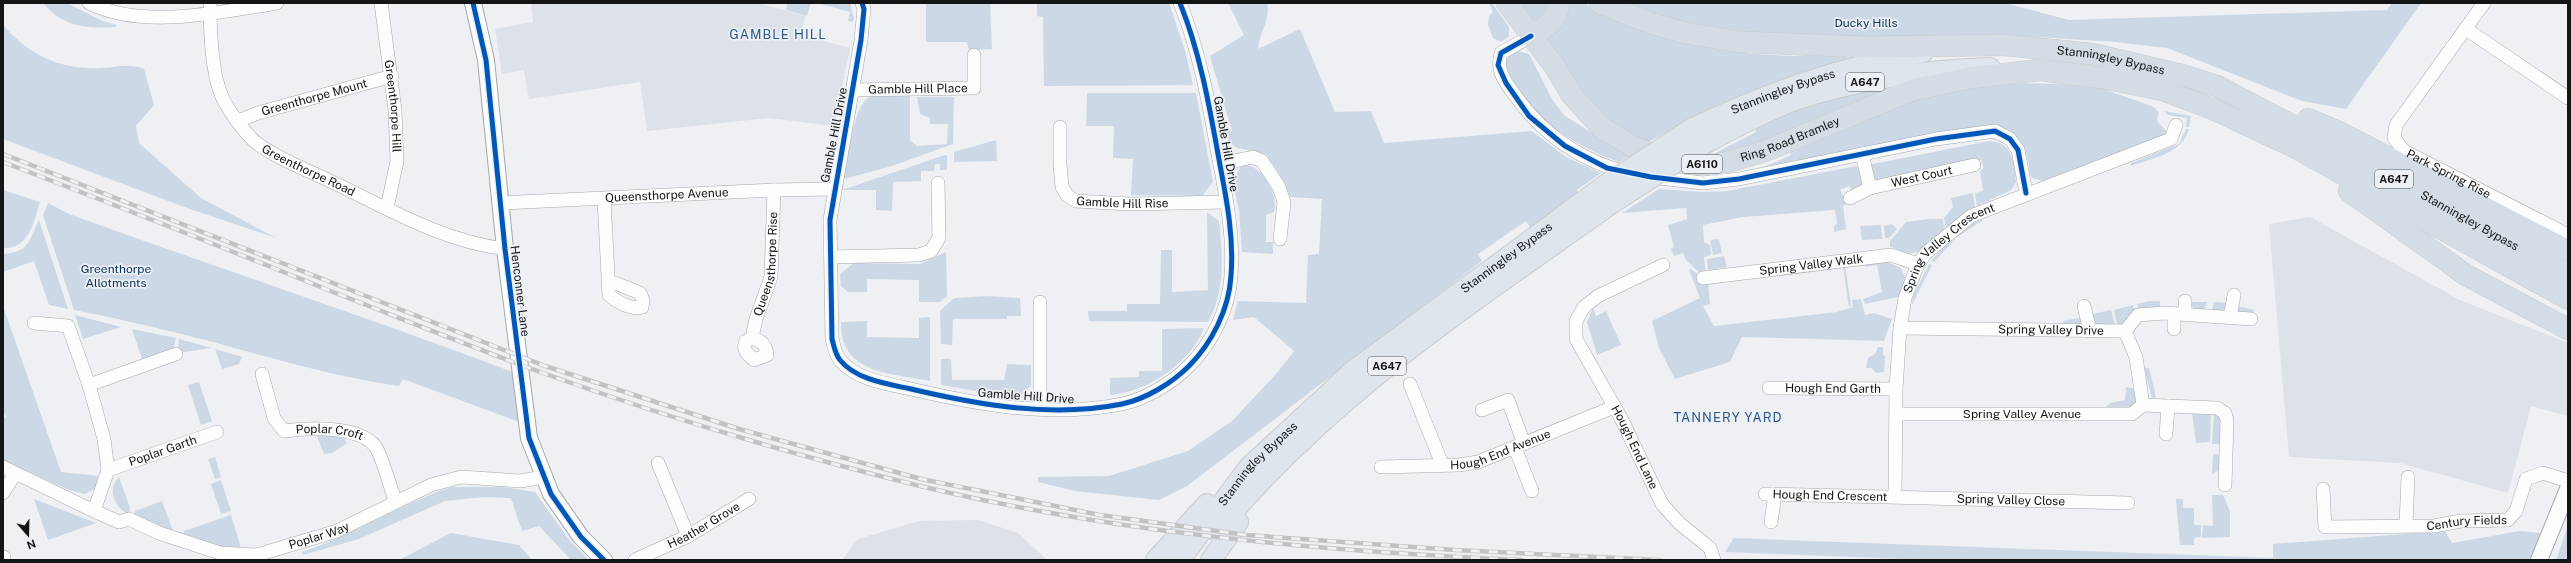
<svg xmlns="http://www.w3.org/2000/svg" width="2571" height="563" font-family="'Public Sans',sans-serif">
	<rect width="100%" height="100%" fill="#eef0f3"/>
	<path fill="#dde1e8" d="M531 3H758L805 16 801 35 850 48 834 126 769 118 647 131 640 82 529 99 524 70 502 74 495 29 533 22Z
		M2310 217 2460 300 2568 343V416L2531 406 2508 493 2400 463 2289 457 2269 224Z
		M978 520 1018 533 1047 560H842L858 539 919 521Z"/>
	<path fill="#cdd8e6" d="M43 3H67L102 21 117 25 116 27C87 29 63 27 43 3Z
		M787 3H811L807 16 786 10Z
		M817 3H850L854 19 852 22 848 21 850 12Z
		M900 3H990L992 49 969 50 967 42H926V3Z
		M1037 3H1169L1185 51 1193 85 1044 86 1043 17 1037 16Z
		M1228 3H1267C1271 20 1259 32 1258 49L1300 29 1335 112 1371 111 1384 143 1532 131 1566 157 1601 173 1577 190 1579 194 1531 229 1526 221 1478 254 1482 261 1187 486 1159 500 1075 491 1038 482V477L1109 476 1188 451 1232 421 1277 373 1294 351 1254 317 1233 320 1238 301 1306 303 1308 255 1319 254 1322 199 1290 197 1285 183 1266 154 1237 148 1229 142 1226 131H1232L1210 56 1244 35Z
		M1489 3H1492L1509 27V36L1501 42 1493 38 1488 25 1489 16 1493 12Z
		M1514 3H1551V8L1534 27Z
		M1562 3H1584L1607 14 1709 47 1752 54 1794 56 1848 54 1847 60C1776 80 1706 108 1642 146L1610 126 1539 37Z
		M1624 3H1935V15V3H2005L2069 20 2387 10 2392 3H2421L2346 109 2302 101 2167 48 2115 42 2002 35 1864 44 1738 34 1678 21Z
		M3 25C30 56 61 70 102 68 117 67 130 63 144 69L154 105 136 126 139 143 201 198 276 238 187 208 3 139Z
		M1518 51 1529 54 1553 101 1565 116 1629 156 1619 162C1573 145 1532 119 1509 74 1503 64 1506 54 1518 51Z
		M1921 77 1763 146 1704 159 1756 132 1754 126 1819 100Z
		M2021 83 2061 84 2101 88 2154 107 2159 113 2157 121 2167 132 2164 137 2042 181 2032 178C2029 173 2029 166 2028 160 2023 138 2010 126 1987 125L1755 171 1791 155 1789 150C1824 135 1859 117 1895 105 1936 92 1978 86 2021 83Z
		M1087 93H1196L1213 182 1202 196 1131 195 1133 159 1113 158 1114 126H1086Z
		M871 96H910V140L917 146 947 144 948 124H930V118L920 114 917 97H954L953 144 892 166 844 179C848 160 853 103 871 96Z
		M2164 111 2191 116 2189 127H2186L2187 118 2168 115Z
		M2186 129H2189C2182 154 2153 158 2131 166V163L2179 144Z
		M996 140 997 161 954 162V152Z
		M1989 141C2013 142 2014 162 2016 182L2011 190 1977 206 1975 193 1983 191 1980 171 1984 168 1981 160 1880 183 1873 181 1868 165Z
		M945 155 947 156V170H940V164H935L934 171H921V181L893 182 892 211 876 210V190H842Z
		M1247 165C1264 168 1279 196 1274 212L1266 215V242H1273V254L1242 252 1239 211 1233 182 1241 166Z
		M1856 166 1859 169 1862 186 1853 192 1849 186 1840 190 1847 204 1843 206 1846 229 1834 232V226L1837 223 1835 210 1743 217 1703 225 1704 242 1710 245 1711 255 1704 257 1706 276H1703L1686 260 1683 253 1674 256 1671 249 1674 247 1668 225 1687 219 1686 208 1622 213 1659 189 1702 192 1728 191Z
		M3 190 40 202C34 221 29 250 3 248Z
		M1973 193 1975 208 1946 227 1944 218 1953 207 1951 198Z
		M48 203 69 214C218 268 367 317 515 373L522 423 403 379 399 386C335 377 275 359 213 342 167 330 120 319 74 310L43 215Z
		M1207 212 1219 221C1223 255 1225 292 1208 322L1089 321 1088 311H1127V304H1160L1161 250H1172V292L1208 290Z
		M1928 219H1943L1944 229C1934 239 1924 255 1908 253 1902 253 1897 248 1890 247V241L1906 222Z
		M1981 219 1982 221 1957 237V233Z
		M39 220 68 309 49 305 34 261 3 272V254C30 252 29 240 39 220Z
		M1892 224 1897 229 1889 238H1885L1884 226Z
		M1881 225 1882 239 1862 240 1860 226Z
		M1719 239 1722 253 1713 255 1710 240Z
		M1950 240 1952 243 1934 262 1931 261Z
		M946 252 947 296 940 302H919V280L867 279V292H848L841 286 840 274 854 263 920 264Z
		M1724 256 1727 267 1708 270 1707 259Z
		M1885 261 1901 268 1906 280 1902 296 1865 304 1863 299 1882 292 1877 265 1865 267 1866 264Z
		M1929 264 1932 265 1912 305 1913 296Z
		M1843 266H1845L1851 306 1849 307Z
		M1691 269 1708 282 1710 304 1703 306 1714 326 1837 312 1853 307 1852 300 1861 299 1865 315 1874 313 1892 319 1884 341 1742 337 1730 362 1675 379 1659 348 1652 321 1700 298 1689 270Z
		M987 296 1020 298 1021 316H1007V319H953L952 345 941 344 940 311 954 298Z
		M2149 301H2160V309L2139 311 2137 304Z
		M2191 302H2207L2204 311H2194Z
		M2214 302 2230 303 2228 312 2212 311Z
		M2133 305 2135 313 2124 324 2117 325 2114 310Z
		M3 306 61 472 98 476 95 489 85 494 69 490 3 460V419L6 417 3 409Z
		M2238 306 2254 310 2253 312H2238Z
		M1593 308 1596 316 1606 311 1621 345 1597 355 1587 322Z
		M2111 310 2115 325H2094L2092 314Z
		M75 315 121 327 83 339Z
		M930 317V381C890 373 840 374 841 322L867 321V337L919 338V318Z
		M2085 317 2083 325 2064 324 2063 321Z
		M1204 328C1191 363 1147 392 1110 395V378L1139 377V371H1162V329Z
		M132 329 176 338 173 351 143 362Z
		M179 339 212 348 177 353Z
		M1878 347H1883V355L1885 356 1884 372 1876 373 1871 368H1866L1868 358 1875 354Z
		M215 349 242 357 239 364 222 369Z
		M941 359H951L952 380H1004L1007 364 1031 365V386L1018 398 941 385Z
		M2144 368H2149L2156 397 2152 398Z
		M199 382 212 421 201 425 188 385Z
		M2126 387 2136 389 2138 399 2134 408 2104 409 2110 403 2125 400Z
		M2214 410 2221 415 2223 444H2212Z
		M2192 412 2211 413 2210 442 2196 443Z
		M319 434 344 438 347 443 332 453 324 454 317 436Z
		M2213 454 2223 455 2222 468 2212 474Z
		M215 457 221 477 215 479 208 459Z
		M119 477 130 508 129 515C115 507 106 491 119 477Z
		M221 480 231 511 221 514 211 484Z
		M451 487H503L535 492 570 541 589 560H571L539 526 522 531 511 498 484 497 445 501 359 539 303 555 302 552C354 535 400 504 451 487Z
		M2212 495H2223L2230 511V537L2202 538 2203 525 2213 526Z
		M34 499 96 523 48 540Z
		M2176 499H2183V508H2194V525H2201V537L2194 538V545H2180Z
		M162 501 173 531 133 516 135 511Z
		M231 515 241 548 217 547 183 537 184 531Z
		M2568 526V560H2556Z
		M2445 531 2452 543 2520 531 2541 533 2529 560H1927L1725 552 1734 538 2273 558V544Z
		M451 533 519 545 532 560H399Z"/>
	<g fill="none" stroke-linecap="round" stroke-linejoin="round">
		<defs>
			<g id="minor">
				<path d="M89 3C143 30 220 12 277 3"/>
				<path id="s1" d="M210 3C210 31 211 76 224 101 232 115 242 129 253 140 270 155 307 170 328 180 385 207 441 241 505 249"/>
				<path id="s2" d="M381 3 395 110 397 161 387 208"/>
				<path d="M862 3 864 9 861 40 830 220 832 339C834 346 835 354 840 360 856 380 888 384 911 389 979 405 1052 418 1122 404 1146 399 1172 383 1189 366 1212 343 1229 309 1231 276 1234 239 1227 201 1220 165 1210 110 1201 55 1180 3"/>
				<path id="s3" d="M2484 3 2396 125 2394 138 2404 151 2568 235"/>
				<path d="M2466 29 2568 98"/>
				<path d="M1531 36 1501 53C1496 71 1504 80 1514 94 1542 134 1582 162 1629 173"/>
				<path id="s4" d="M853 90 974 88V55"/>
				<path id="s5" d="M238 121 258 113 392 76"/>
				<path id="s6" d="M1060 127V164L1062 187 1067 195 1075 201 1130 204 1226 202"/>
				<path id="s7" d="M1862 154 1870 188 1974 165"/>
				<path d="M1220 164 1253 157 1262 161 1279 187 1284 202 1280 239"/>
				<path d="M1650 177 1703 183 1739 179 1936 139 1995 131 2010 139 2018 150 2026 193"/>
				<path d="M1850 198 1870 188"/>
				<path d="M604 199 609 295C617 302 631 310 642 307L643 300 640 293 615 283 610 284"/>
				<path id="s8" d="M500 203 774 190 834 189"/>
				<path d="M831 257 919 255 931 251 939 238 938 183"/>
				<path id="s9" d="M1663 265 1598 296 1584 307 1576 321V339L1622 420 1662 504 1679 523 1710 548 1714 560"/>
				<path id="s10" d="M1703 278 1891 255 1918 264"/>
				<path d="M2084 306 2090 331"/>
				<path d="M2185 314V301"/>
				<path d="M2230 318 2234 295"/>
				<path id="s11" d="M1900 328 2125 331 2136 357 2143 405"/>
				<path d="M2174 329V314"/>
				<path d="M2125 331 2138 315 2164 313 2251 319"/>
				<path id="s12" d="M752 338C762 341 766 345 767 355L754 360C747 354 742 350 746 341L752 338 756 319 771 277 774 190"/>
				<path id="s13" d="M262 374 274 418 284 431C308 428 358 425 375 446 382 455 391 489 395 501"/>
				<path d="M1410 384 1442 464"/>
				<path d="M89 385 176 354"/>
				<path id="s14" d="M1769 388 1896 389"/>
				<path d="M2143 405 2217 408 2225 413 2227 420 2225 485"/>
				<path d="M1040 409V302"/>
				<path d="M1482 410 1508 400 1524 444"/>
				<path id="s15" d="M1897 414H2132L2143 405"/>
				<path d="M2166 434 2168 406"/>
				<path d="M1515 448 1532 491"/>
				<path d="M658 463 688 536"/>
				<path d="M3 467 94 511 108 470 104 439 89 385 68 326 34 323"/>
				<path id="s16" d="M1381 467 1459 465 1478 462 1614 407"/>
				<path id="s17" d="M108 470 217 432"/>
				<path id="s18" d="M2323 489 2325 527 2434 526 2461 521 2508 520 2516 511 2526 479 2543 473 2568 481"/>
				<path d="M3 493 15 474"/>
				<path id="s19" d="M1765 494 2128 503"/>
				<path id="s20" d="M1895 496 1896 389 1900 328 1905 298 1918 264 1926 253 1971 216 2171 139 2176 125"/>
				<path id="s21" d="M94 511 119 522 129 519 159 533 220 553 257 555 337 531 431 485 461 477 520 481 544 477"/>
				<path d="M1771 522 1774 501 1773 494"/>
				<path d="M2406 525 2408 477"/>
				<path d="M3 557H4"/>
				<path id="s22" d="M635 560 688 536 749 499"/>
			</g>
			<path id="tertiary" d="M473 3 486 60 505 249 529 438 551 494 581 537 604 560
				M2539 560 2568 489"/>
			<g id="primary">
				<path id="s23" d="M1693 128C1771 92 1838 68 1923 52"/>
				<path d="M1702 145C1732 129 1763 112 1795 100 1858 79 1924 70 1990 68"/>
				<path d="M1217 531C1328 396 1468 306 1609 205"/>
				<path d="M1156 560 1207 504"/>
				<path id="s24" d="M1180 560 1249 467 1353 371 1604 186"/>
				<path d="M1211 560 1238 522"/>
			</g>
			<g id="trunk">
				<path id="s25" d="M1507 3 1555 67 1571 94 1602 128 1634 147 1672 162 1717 165 1765 151 1912 90 1970 78 2040 70 2103 78 2162 90 2213 109 2292 146 2568 299"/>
				<path id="s26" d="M1600 3 1650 23 1685 33 1740 42 1866 47 2004 45 2093 54 2182 75 2217 86 2387 175 2568 275"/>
				<path d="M1531 36C1544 28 1560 20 1558 3"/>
				<path d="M2308 119 2341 133 2568 251"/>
				<path d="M2349 191 2466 275 2568 329"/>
			</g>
		</defs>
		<use href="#minor" stroke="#a7a8aa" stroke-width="14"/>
		<use href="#tertiary" stroke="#a7a8aa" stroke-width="18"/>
		<use href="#primary" stroke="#cacbcc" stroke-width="22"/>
		<use href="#trunk" stroke="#cacbcc" stroke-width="22"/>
		<use href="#minor" stroke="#fcfdfd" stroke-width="13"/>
		<use href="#tertiary" stroke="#fcfdfd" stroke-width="16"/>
		<use href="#primary" stroke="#dfe5ec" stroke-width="20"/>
		<use href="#trunk" stroke="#d4dde6" stroke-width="21"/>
		<defs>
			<path id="rail" d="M3 154 545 366 739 429 921 479 1100 515 1246 535 1455 550 1659 560
				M3 162C112 204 220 246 328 290 400 318 471 347 543 373 665 417 790 454 916 485 1115 533 1318 551 1522 560"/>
		</defs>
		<use href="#rail" stroke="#c2c2c3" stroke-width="4.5"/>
		<use href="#rail" stroke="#edf0f4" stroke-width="3" stroke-dasharray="9" stroke-linecap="butt"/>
		<defs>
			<path id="primary-bridge" d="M1604 186 1693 128
				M1609 205 1702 145"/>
		</defs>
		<use href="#primary-bridge" stroke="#cacbcc" stroke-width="22" stroke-linecap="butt"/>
		<use href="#primary-bridge" stroke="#dfe5ec" stroke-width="20"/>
		<defs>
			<path id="cycleway" d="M473 3 486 60 505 249 529 438 551 494 581 537 604 560
				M862 3 864 9 861 40 830 220 832 339C834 346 835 354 840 360 856 380 888 384 911 389 979 405 1052 418 1122 404 1146 399 1172 383 1189 366 1212 343 1229 309 1231 276 1234 239 1227 201 1220 165 1210 110 1201 55 1180 3
				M1531 36 1501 53 1498 65 1506 83 1529 116 1565 146 1607 168 1651 177 1703 183 1739 179 1936 139 1995 131 2010 139 2018 150 2026 193"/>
		</defs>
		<use href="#cycleway" stroke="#edf0f4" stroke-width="8"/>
		<use href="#cycleway" stroke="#0057b8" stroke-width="5"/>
	</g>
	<g text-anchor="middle" stroke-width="3.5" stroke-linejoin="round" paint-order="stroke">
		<g fill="#edf0f4" stroke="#555759" stroke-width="1">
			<rect x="1846" y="73" width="38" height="18" rx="3"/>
			<rect x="1682" y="155" width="40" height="18" rx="3"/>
			<rect x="2375" y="170" width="38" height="18" rx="3"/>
			<rect x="1368" y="357" width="38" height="18" rx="3"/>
		</g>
		<g font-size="11" font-weight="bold" fill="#141516">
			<text x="1865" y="86">A647</text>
			<text x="1702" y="168">A6110</text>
			<text x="2394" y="183">A647</text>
			<text x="1387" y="370">A647</text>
		</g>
		<g font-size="12" fill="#09315c" stroke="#edf0f4">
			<text x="1866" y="27">Ducky Hills</text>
			<text x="116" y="273">Greenthorpe<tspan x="116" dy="14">Allotments</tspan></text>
		</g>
		<g font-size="12" fill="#141516" stroke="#edf0f4">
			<text dy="4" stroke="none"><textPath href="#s26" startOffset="518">Stanningley Bypass</textPath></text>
			<text dy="4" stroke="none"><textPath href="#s4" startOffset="65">Gamble Hill Place</textPath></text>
			<text dy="4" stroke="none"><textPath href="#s23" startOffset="97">Stanningley Bypass</textPath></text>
			<text dy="4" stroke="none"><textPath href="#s5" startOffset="80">Greenthorpe Mount</textPath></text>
			<text dy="4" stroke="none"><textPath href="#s2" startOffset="104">Greenthorpe Hill</textPath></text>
			<text transform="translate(834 135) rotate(-79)" y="4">Gamble Hill Drive</text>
			<text dy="4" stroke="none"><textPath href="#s25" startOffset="358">Ring Road Bramley</textPath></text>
			<text transform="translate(1226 144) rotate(80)" y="4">Gamble Hill Drive</text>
			<text dy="4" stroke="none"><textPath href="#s1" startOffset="212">Greenthorpe Road</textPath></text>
			<text dy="4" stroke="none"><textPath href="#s3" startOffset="230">Park Spring Rise</textPath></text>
			<text dy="4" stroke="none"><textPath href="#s7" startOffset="88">West Court</textPath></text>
			<text dy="4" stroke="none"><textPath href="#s8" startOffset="167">Queensthorpe Avenue</textPath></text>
			<text dy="4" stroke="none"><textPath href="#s6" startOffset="127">Gamble Hill Rise</textPath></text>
			<text dy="4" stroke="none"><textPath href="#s26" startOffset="914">Stanningley Bypass</textPath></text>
			<text dy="4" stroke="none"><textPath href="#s20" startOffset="268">Spring Valley Crescent</textPath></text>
			<text dy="4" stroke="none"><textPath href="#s24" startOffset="448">Stanningley Bypass</textPath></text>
			<text dy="4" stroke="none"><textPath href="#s12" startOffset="144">Queensthorpe Rise</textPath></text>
			<text dy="4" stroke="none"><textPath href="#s10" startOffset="109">Spring Valley Walk</textPath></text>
			<text transform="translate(520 291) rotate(83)" y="4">Henconner Lane</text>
			<text dy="4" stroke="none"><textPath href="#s11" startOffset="151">Spring Valley Drive</textPath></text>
			<text dy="4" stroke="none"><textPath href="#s14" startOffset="64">Hough End Garth</textPath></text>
			<text transform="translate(1026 396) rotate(4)" y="4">Gamble Hill Drive</text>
			<text dy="4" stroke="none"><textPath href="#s15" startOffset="125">Spring Valley Avenue</textPath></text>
			<text dy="4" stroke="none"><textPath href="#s13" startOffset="108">Poplar Croft</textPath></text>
			<text dy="4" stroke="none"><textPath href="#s9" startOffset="247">Hough End Lane</textPath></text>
			<text dy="4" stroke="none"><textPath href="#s16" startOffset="122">Hough End Avenue</textPath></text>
			<text dy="4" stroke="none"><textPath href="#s17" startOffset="58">Poplar Garth</textPath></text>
			<text dy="4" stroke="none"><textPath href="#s24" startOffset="124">Stanningley Bypass</textPath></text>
			<text dy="4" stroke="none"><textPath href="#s19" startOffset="65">Hough End Crescent</textPath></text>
			<text dy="4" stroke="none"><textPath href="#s19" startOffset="246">Spring Valley Close</textPath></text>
			<text dy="4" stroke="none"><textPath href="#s18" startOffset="180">Century Fields</textPath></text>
			<text dy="4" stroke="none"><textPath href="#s22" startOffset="77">Heather Grove</textPath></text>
			<text dy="4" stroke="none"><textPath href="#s21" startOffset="237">Poplar Way</textPath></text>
		</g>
		<g font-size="13" letter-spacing="1" fill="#2d598e" stroke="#edf0f4">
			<text x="778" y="39">GAMBLE HILL</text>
			<text x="1728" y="422">TANNERY YARD</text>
		</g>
	</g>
	<rect width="2571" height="563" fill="none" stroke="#141516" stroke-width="8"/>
	<g transform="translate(28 535) rotate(160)" stroke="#edf0f4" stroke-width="3" paint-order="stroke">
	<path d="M0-3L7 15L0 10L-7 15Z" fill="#141516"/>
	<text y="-6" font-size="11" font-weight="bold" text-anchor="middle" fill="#141516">N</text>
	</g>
</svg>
